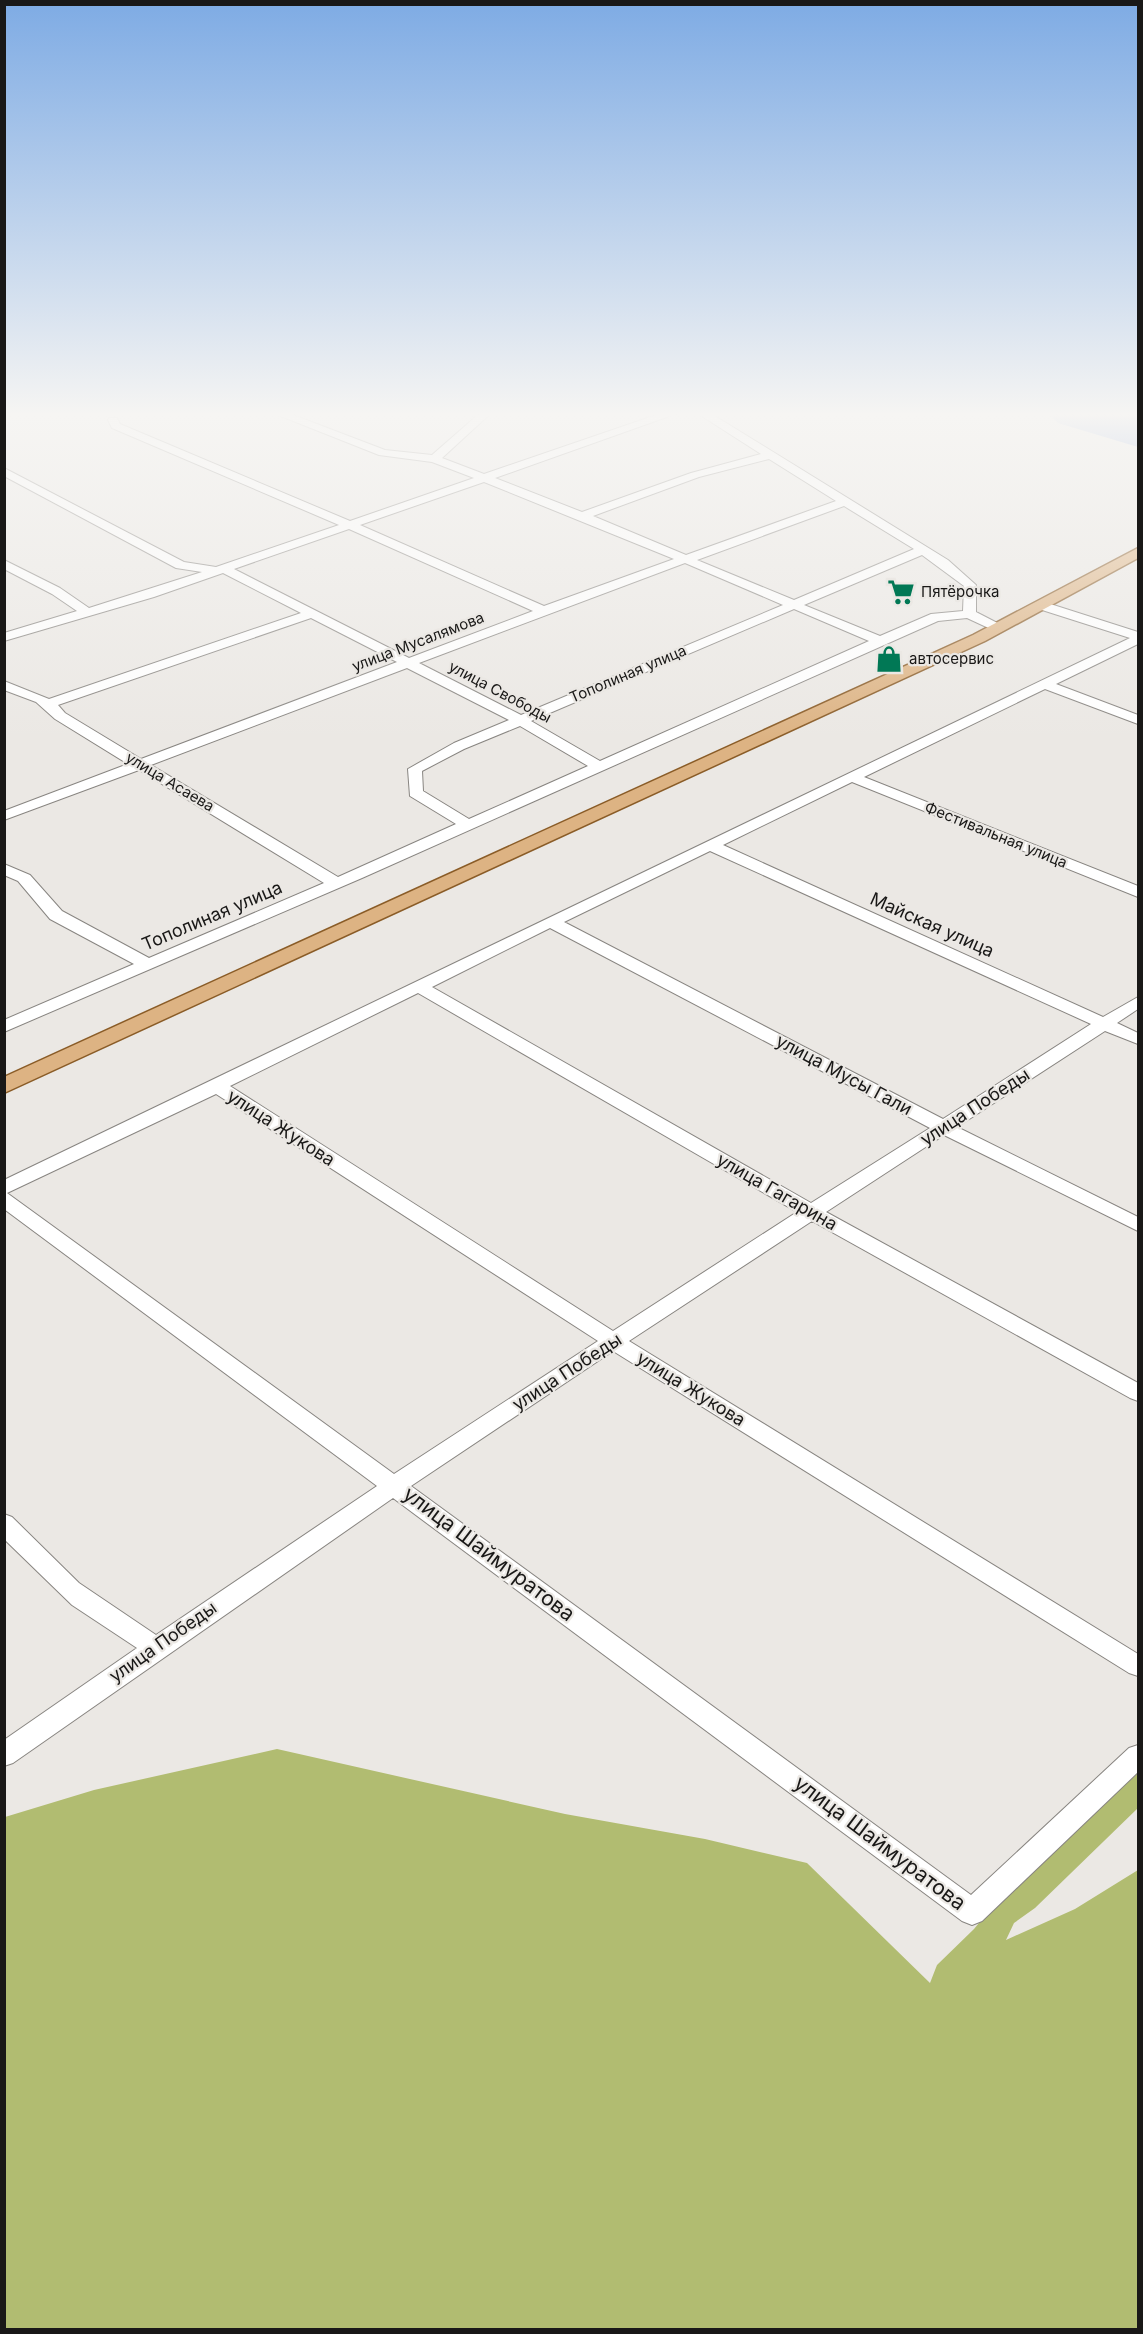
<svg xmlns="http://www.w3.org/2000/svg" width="1143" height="2334" font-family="Inter,sans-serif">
	<rect width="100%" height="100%" fill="#ebe8e4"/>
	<path fill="#b1bc71" d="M277 1749 565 1814 705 1839 807 1863 930 1983 937 1965 974 1929 1002 1895 1138 1773V1808L1035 1908 1014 1923 1006 1940 1075 1909 1138 1870V2329L5 2330V1817L94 1790Z"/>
	<path fill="#809edd" d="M1048 413H1138V447L1058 423Z"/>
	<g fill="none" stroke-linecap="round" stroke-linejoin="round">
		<defs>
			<path id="minor" d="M273 413H288L385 450 432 455 480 413H491L442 458 484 474 662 413H678L495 478 582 512 691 473 761 454 697 413H710L948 560 976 585V612L1007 628 1000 632 995 631 967 618 938 621 362 878 4 1032V1020L134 964 50 919 18 881 4 875V864L30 875 62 911 149 958 324 883 139 770 4 820V811L128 764 55 719 36 702 4 690V681L49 699 301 613 223 573 154 597 4 641V633L77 611 52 594 4 569V560L60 588 89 608 202 572 176 568 4 476V468L184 562 216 567 339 525 112 428 108 420 109 418H117L120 424 350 521 474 478 432 462 379 455ZM769 459 836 501 686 555 593 516 699 477ZM484 482 674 559 544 606 360 525ZM844 506 914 549 794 600 697 560ZM349 529 533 611 409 658 234 569ZM922 555 964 586 963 611 931 614 880 636 804 605ZM685 563 783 605 521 715 419 663ZM794 609 869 641 600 761 531 721ZM311 618 397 662 141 759 65 713 58 705ZM407 668 509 720 454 743 408 769 410 796 456 824 338 877 151 765ZM520 726 588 766 469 819 423 791 422 771 464 749Z
				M1044 602 1138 632V644L1056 684 1138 715V724L1045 689 864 777 1138 886V897L852 782 723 845 1103 1017 1138 997V1009L1117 1023 1138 1033V1044L1105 1031 957 1127 1138 1217V1231L944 1135 826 1212 1138 1383V1401L1130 1398 812 1221 629 1341 1138 1654V1676L1129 1673 613 1351 411 1486 971 1895 1129 1748 1138 1745V1772L982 1921 972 1925 962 1921 393 1498 13 1763 4 1766V1740L137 1648 72 1605 4 1539V1514L12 1517 79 1583 156 1635 377 1486 4 1209V1180L1130 638 1039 609V603ZM710 851 1091 1024 943 1119 564 922ZM550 928 930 1128 811 1203 432 987ZM418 993 797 1212 613 1331 230 1086ZM216 1094 598 1341 394 1474 7 1193Z"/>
			<path id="major" d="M1138 548V558L985 641 4 1093V1077L973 635Z"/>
		</defs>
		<use href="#minor" stroke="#888581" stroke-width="2"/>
		<use href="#major" stroke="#8a5c27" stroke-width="3"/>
		<use href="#minor" fill="#fff" fill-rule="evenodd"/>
		<use href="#major" fill="#ddb383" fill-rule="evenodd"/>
	</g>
	<linearGradient id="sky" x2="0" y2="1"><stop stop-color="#7eabe4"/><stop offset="0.56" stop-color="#f6f5f3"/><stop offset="1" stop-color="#f6f5f3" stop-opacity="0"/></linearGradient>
	<rect width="1143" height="740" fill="url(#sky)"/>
	<defs>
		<symbol id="supermarket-bare" viewBox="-9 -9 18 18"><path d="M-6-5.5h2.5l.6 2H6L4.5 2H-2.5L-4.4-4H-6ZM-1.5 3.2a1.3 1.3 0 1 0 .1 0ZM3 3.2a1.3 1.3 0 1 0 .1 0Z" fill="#017855" stroke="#ebe8e4" stroke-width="2.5" paint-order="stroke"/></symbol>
		<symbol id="shop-bare" viewBox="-9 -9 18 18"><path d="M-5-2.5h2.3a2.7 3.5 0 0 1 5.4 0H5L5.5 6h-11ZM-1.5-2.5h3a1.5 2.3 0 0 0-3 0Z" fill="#017855" stroke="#ebe8e4" stroke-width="2.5" paint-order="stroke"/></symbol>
	</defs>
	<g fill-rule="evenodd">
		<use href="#supermarket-bare" x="882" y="573" width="38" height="38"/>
		<use href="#shop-bare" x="870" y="640" width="38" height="38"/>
	</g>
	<g text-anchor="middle" stroke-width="4.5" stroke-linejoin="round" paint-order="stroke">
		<g font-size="15" fill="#191817" stroke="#ebe8e4" text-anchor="start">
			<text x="921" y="597">Пятёрочка</text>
			<text x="909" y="664">автосервис</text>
		</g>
		<g font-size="15" fill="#191817" stroke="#ebe8e4">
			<text transform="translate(418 642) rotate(-21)" y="5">улица Мусалямова</text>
			<text transform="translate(628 674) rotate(-23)" y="5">Тополиная улица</text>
			<text transform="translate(500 692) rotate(28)" y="5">улица Свободы</text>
			<text transform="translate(170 782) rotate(31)" y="5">улица Асаева</text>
			<text transform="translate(996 835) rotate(22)" y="5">Фестивальная улица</text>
		</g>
		<g font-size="18" fill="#191817" stroke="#ebe8e4">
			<text transform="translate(212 916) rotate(-23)" y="6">Тополиная улица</text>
			<text transform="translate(932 925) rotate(24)" y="6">Майская улица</text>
			<text transform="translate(844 1075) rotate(28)" y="6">улица Мусы Гали</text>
			<text transform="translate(975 1107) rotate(-33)" y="6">улица Победы</text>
			<text transform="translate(281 1128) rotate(33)" y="6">улица Жукова</text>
			<text transform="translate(777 1192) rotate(30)" y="6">улица Гагарина</text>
			<text transform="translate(567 1372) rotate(-33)" y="6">улица Победы</text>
			<text transform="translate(691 1389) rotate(32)" y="6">улица Жукова</text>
			<text transform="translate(163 1642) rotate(-35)" y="6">улица Победы</text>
		</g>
		<g font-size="21" fill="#191817" stroke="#ebe8e4">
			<text transform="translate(489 1554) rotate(37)" y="7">улица Шаймуратова</text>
			<text transform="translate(880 1843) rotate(37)" y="7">улица Шаймуратова</text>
		</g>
	</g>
	<rect width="1143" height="2334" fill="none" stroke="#191817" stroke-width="12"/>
</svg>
